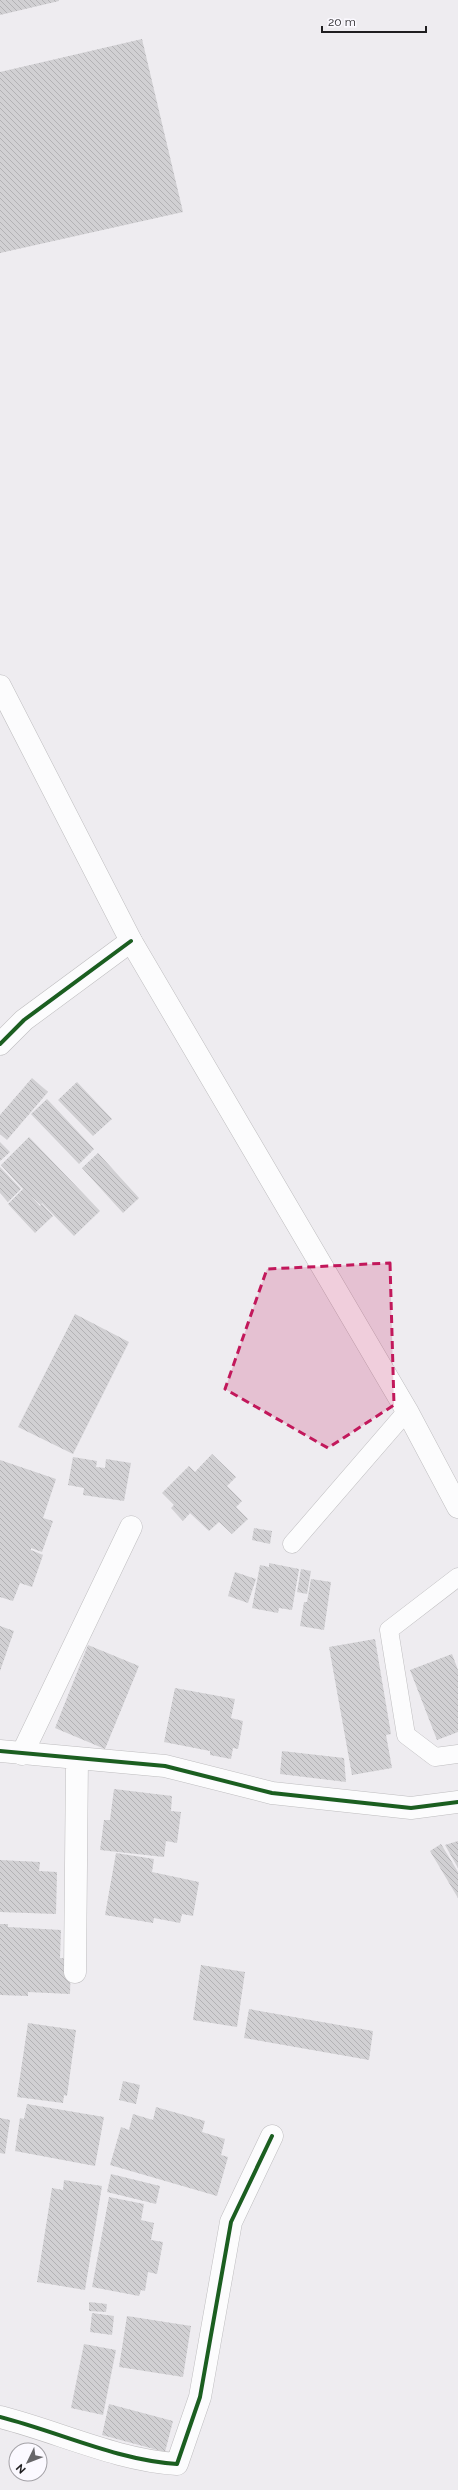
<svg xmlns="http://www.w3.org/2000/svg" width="458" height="2490" font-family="Raleway,sans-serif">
	<defs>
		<pattern id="building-back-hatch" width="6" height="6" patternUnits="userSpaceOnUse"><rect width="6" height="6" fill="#d1d0d3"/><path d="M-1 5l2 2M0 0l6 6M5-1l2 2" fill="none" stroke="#b3b2b5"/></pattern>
	</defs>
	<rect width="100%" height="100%" fill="#eeecf0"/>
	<path fill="url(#building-back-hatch)" d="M0 0H59V1L0 15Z
		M142 39 183 212 0 253V72Z
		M32 1078 48 1092 7 1140 0 1134V1115Z
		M77 1082 112 1119 93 1136 58 1100Z
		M47 1099 94 1149 79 1164 31 1114Z
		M29 1137 100 1211 74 1236 42 1203 41 1205 21 1187 1 1165Z
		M0 1142 10 1152 0 1161Z
		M98 1153 139 1198 123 1213 82 1168Z
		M0 1167 21 1189 8 1202 0 1193Z
		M24 1188 40 1206 42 1204 53 1216 35 1233 8 1204Z
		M75 1314 129 1342 73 1454 18 1427Z
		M212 1454 236 1477 227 1486 242 1501 236 1507 248 1519 232 1534 219 1522 209 1531 190 1513 183 1521 171 1508 174 1505 162 1493 189 1466 195 1472Z
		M73 1457 97 1461 96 1467 105 1468 106 1459 131 1463 124 1501 83 1495 84 1488 68 1485Z
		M0 1460 56 1479 43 1518 53 1521 42 1552 31 1548V1550L43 1555 32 1587 20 1583 13 1601 0 1597Z
		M254 1528 272 1531 270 1544 252 1540Z
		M269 1563 299 1569 292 1610 279 1608 278 1613 252 1608 260 1565 269 1567Z
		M301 1569 311 1571 307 1594 297 1592Z
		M235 1572 256 1579 248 1603 228 1596Z
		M311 1579 331 1582 324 1630 300 1626 304 1602H307Z
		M0 1626 14 1631 0 1671Z
		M375 1639 391 1734 386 1735 392 1768 352 1775 329 1647Z
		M88 1645 139 1666 105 1749 55 1728Z
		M452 1654 458 1670V1732L437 1740 410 1670Z
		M175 1688 235 1699 231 1718 243 1721 238 1749 233 1748 231 1759 210 1755V1751L164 1742Z
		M282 1751 344 1758 346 1782 280 1774Z
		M114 1789 172 1796 171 1811 181 1812 177 1843 166 1841 164 1857 100 1850 104 1820H110Z
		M458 1841V1868L445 1845Z
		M441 1844 458 1872V1898L430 1851Z
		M116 1853 154 1859 152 1872 199 1882 193 1916 182 1914 180 1923 154 1918 153 1923 105 1915Z
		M0 1860 40 1862 39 1871 57 1872 56 1914 0 1912Z
		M0 1924H8V1927L61 1930 60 1958 71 1959 70 1994 28 1992V1996L0 1995Z
		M201 1965 245 1972 237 2027 193 2020Z
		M249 2009 373 2031 369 2060 244 2038Z
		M28 2023 76 2030 67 2096 64 2095 63 2103 17 2097Z
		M123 2081 140 2085 136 2104 119 2100Z
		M27 2104 104 2117 95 2166 15 2151 20 2118 24 2119Z
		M156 2107 205 2121 202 2132 225 2139 221 2155 228 2157 217 2196 110 2165 121 2127 129 2130 133 2114 153 2120Z
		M0 2118 10 2120 5 2154 0 2153Z
		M111 2174 160 2186 156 2204 107 2192Z
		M64 2180 102 2186 85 2290 37 2282 52 2188 63 2190Z
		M109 2197 144 2204 141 2220 154 2223 151 2240 163 2242 157 2274 148 2272 145 2291 141 2290 139 2296 92 2287Z
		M89 2302 107 2304 106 2312 89 2311Z
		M92 2313 114 2316 112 2335 90 2332Z
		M127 2316 191 2326 183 2377 119 2367Z
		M84 2344 116 2350 103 2415 71 2408Z
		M109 2404 173 2421 165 2452 102 2435Z"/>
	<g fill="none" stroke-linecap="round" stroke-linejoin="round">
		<defs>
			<path id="lane" d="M292 1544 407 1411
				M458 1577 389 1630 406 1735 435 1757 458 1754"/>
			<path id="street" d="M0 1044 24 1020 131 941
				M0 1751 165 1766 272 1793 411 1808 458 1802
				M22 1754 131 1527
				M75 1972 77 1758
				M0 2417C59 2432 116 2460 177 2464L200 2397 231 2222 272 2136"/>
			<path id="secondary" d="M0 686 131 941 407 1411 458 1507"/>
		</defs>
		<use href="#lane" stroke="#bebdbf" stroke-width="19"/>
		<use href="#street" stroke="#bebdbf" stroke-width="23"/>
		<use href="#secondary" stroke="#bebdbf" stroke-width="23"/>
		<use href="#lane" stroke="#fcfcfd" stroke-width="18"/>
		<use href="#street" stroke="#fcfcfd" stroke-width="22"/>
		<use href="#secondary" stroke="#fcfcfd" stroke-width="22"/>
		<defs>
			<path id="cycleway" d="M0 1044 24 1020 131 941
				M0 1751 165 1766 272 1793 411 1808 458 1802
				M0 2417C59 2432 116 2460 177 2464L200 2397 231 2222 272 2136"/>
		</defs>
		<use href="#cycleway" stroke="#fbf9ff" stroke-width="6"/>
		<use href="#cycleway" stroke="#1b5e20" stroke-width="4"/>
	</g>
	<path fill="#c2185b" fill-opacity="0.2" stroke="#c2185b" stroke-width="3" stroke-dasharray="8 5" stroke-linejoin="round" d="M390 1263 394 1405 328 1448 225 1389 267 1269Z"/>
	<g transform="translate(28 2462) rotate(227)"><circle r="19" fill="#fbf9ff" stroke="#a3a1a6"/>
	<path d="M0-3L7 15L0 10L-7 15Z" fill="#676669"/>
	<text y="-6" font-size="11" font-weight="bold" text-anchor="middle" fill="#1f1e20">N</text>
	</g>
	<path d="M322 26v6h104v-6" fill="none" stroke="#1f1e20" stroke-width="2"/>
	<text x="328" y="26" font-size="12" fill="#1f1e20" stroke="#fbf9ff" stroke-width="3" paint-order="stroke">20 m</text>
</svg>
